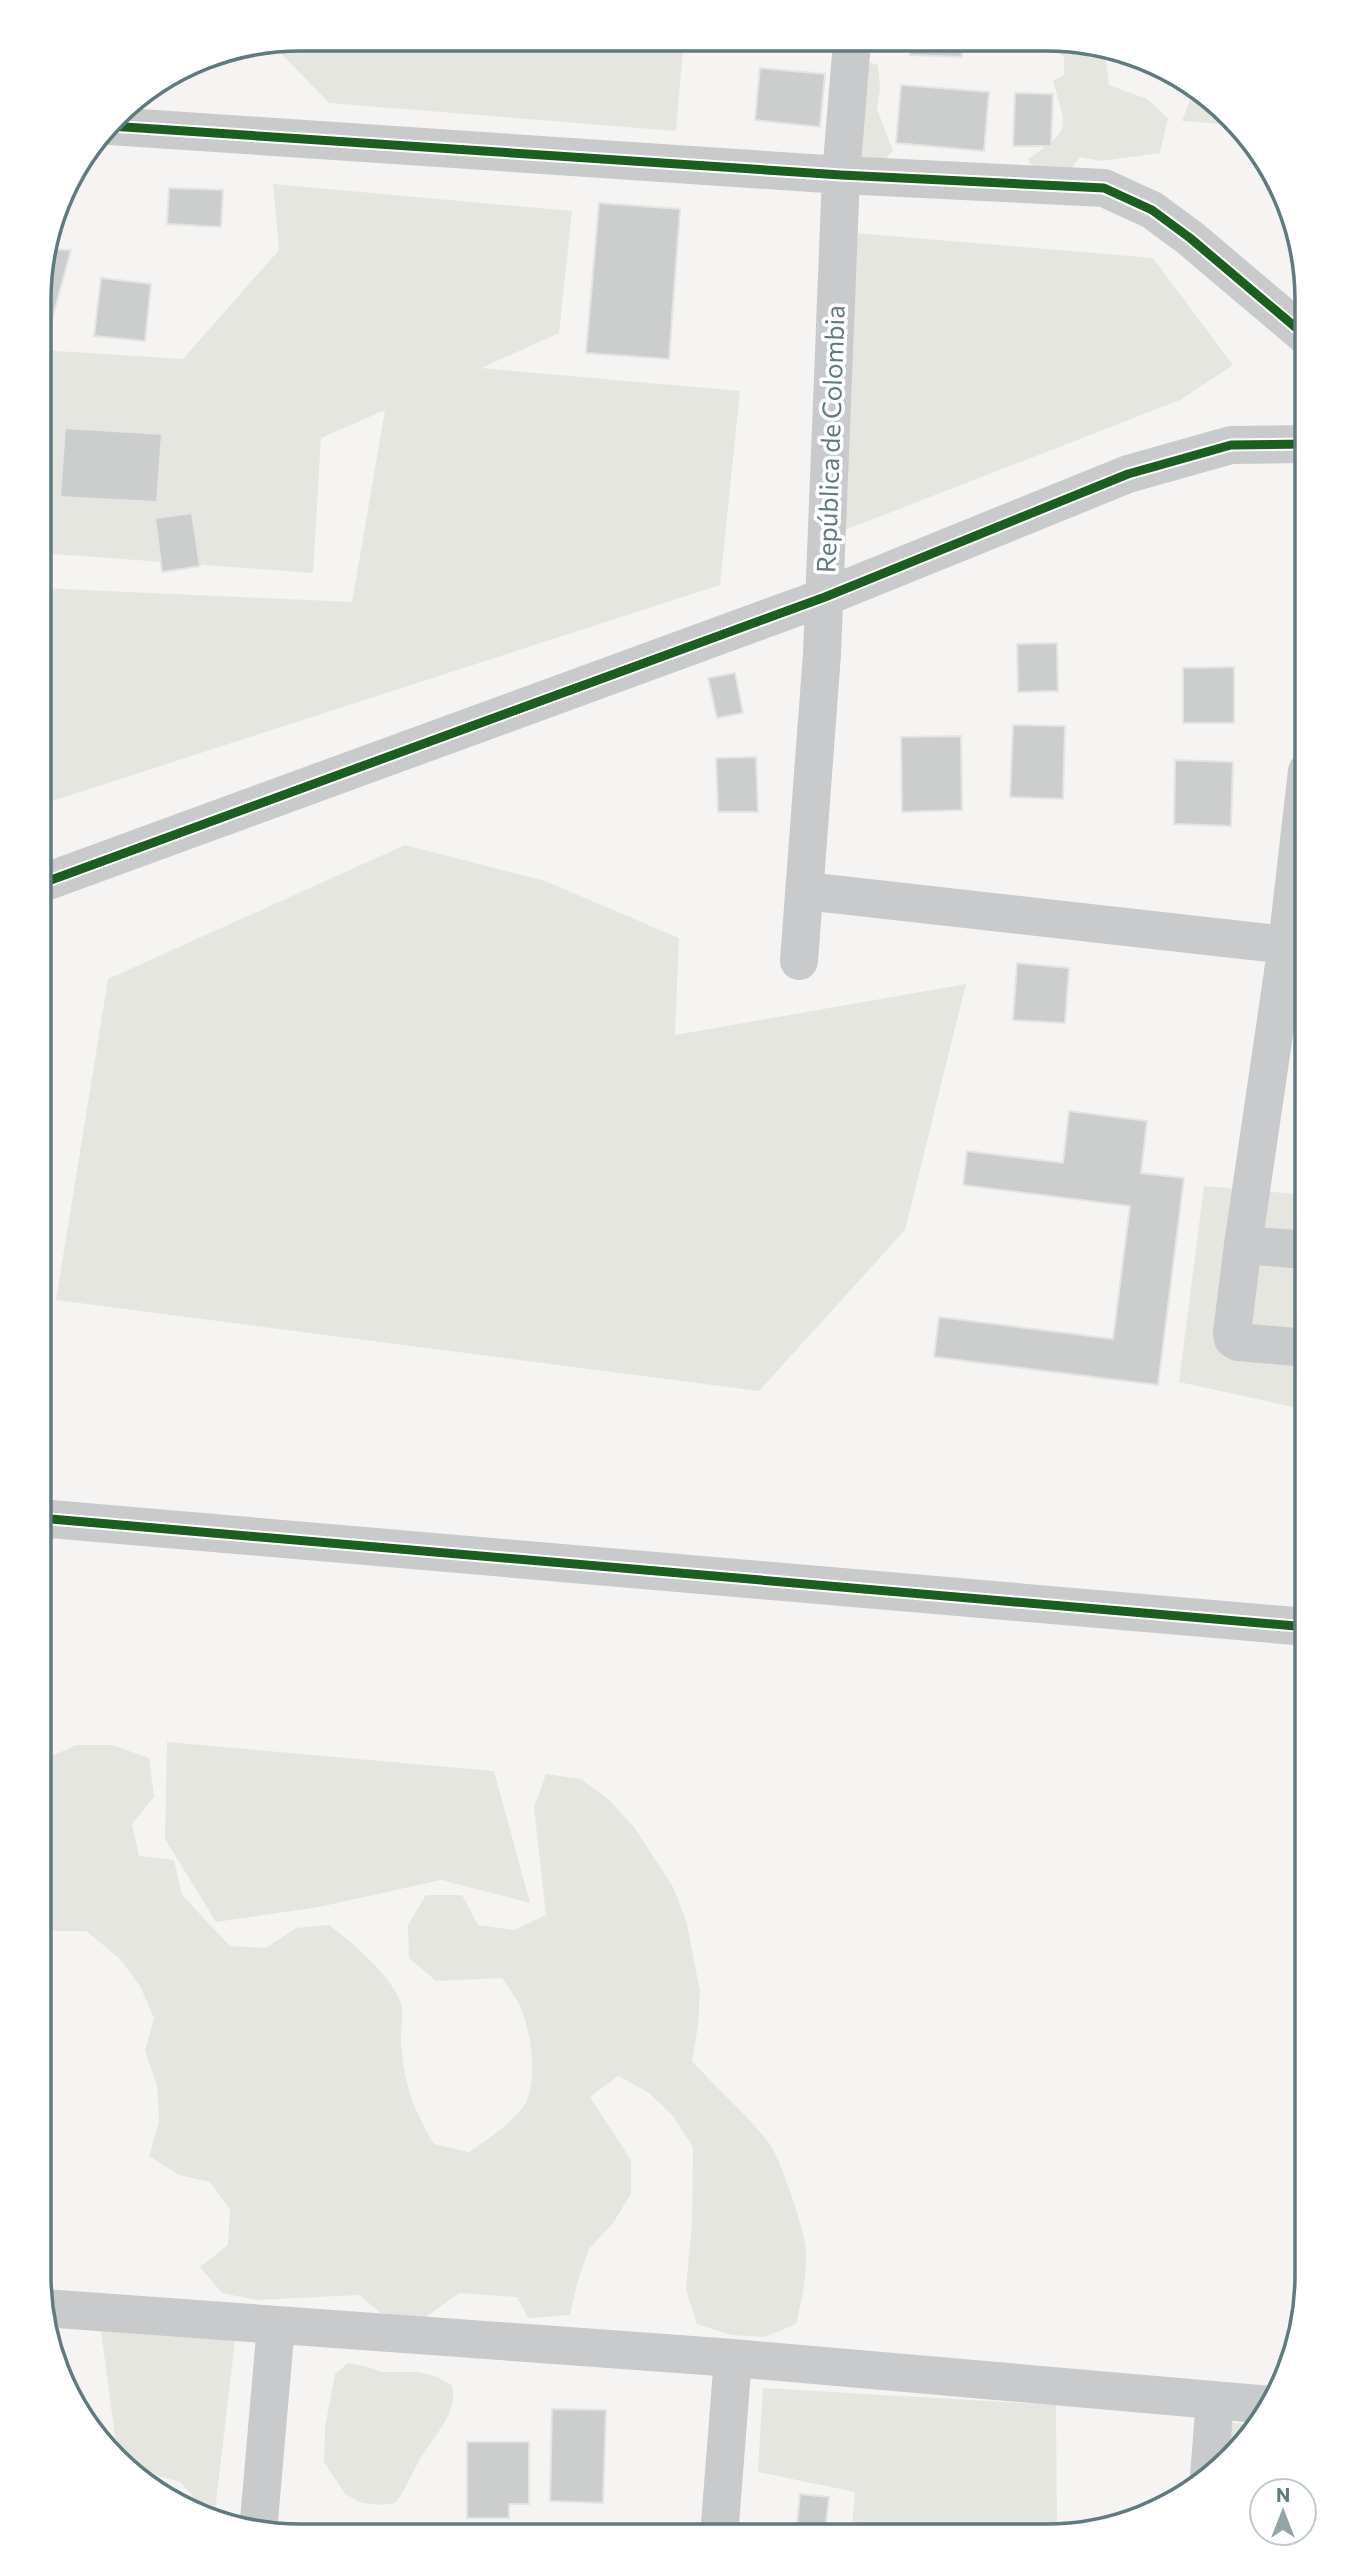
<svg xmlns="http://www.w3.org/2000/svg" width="1346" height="2575" font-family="Commissioner,sans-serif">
	<rect width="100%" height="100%" fill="#f5f4f3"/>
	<path fill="#e5e6e0" d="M300 39 624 41 683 49 676 131 329 103 272 44Z
		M1043 43H1097L1104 46 1109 85 1147 99 1168 118 1160 153 1101 161 1080 157 1068 174 1039 177 1028 159C1072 128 1067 131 1053 81L1064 75V56Z
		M868 62 878 65 880 88 877 109 893 151 882 163 848 153Z
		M1195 87 1219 104 1237 125 1182 121Z
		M273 184 572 211 559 333 481 368 740 391 720 585 40 805V588L352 602 385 410 321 438 313 573 40 553 41 350 183 359 279 250Z
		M854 233 1153 258 1233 365 1180 400 845 530Z
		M405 845 545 881 679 938 675 1035 966 984 905 1230 759 1391 56 1300 108 979Z
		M1204 1186 1307 1195V1410L1179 1382Z
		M167 1742 494 1771 530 1903 441 1880 319 1907 216 1922 165 1839Z
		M76 1745H112L149 1758 154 1797 132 1824 139 1856 174 1860 182 1895 230 1946 266 1948 296 1928 329 1925C352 1943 392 1975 401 2004 404 2015 400 2031 401 2042 404 2085 413 2108 434 2144L469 2152C485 2141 518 2119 526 2102 538 2075 531 2032 520 2006 515 1996 508 1987 502 1978L436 1981 409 1958 408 1925 426 1895H462L478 1925 514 1930 546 1915 534 1807 546 1774 581 1779 609 1800 634 1827 673 1887 686 1920 700 1991 698 2026 692 2061C717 2089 746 2113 769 2143 780 2157 805 2231 806 2249 807 2275 802 2299 796 2324L765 2337 731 2335 697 2324 686 2290 692 2222 693 2147 673 2116 648 2092 618 2076 590 2097 631 2160V2194L613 2223 589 2249 578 2280 570 2315 528 2318 517 2297 459 2293 419 2322 386 2317 359 2295 257 2300 222 2293 200 2267 228 2245 230 2209 210 2182 179 2175 149 2156 159 2121 157 2086 145 2051 154 2018 140 1986 119 1958 86 1931H39V1765L43 1760Z
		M100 2323 235 2341 214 2519 180 2482 123 2466 118 2460Z
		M348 2363 365 2366 382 2372H418L435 2376 452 2385C459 2414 433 2436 420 2459 411 2475 406 2489 395 2503L379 2505 362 2503 345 2494 324 2462 325 2427 335 2374Z
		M763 2388 1056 2405 1057 2535 855 2536 852 2526 855 2492 758 2472Z
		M1221 2422 1259 2425 1253 2435 1218 2468Z"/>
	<path fill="#cccece" stroke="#e4e4e3" stroke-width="2" d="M910 42 963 43 962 57 910 55Z
		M760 68 825 74 820 127 755 120Z
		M901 85 989 92 984 151 896 143Z
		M1015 93 1053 94 1051 146H1013Z
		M169 188 223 190 221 227 167 224Z
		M599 203 680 209 669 359 586 353Z
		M46 249 71 250 48 334 41 325V266Z
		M101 278 151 284 145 341 94 336Z
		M65 428 162 434 157 502 60 497Z
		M192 513 200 566 162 572 155 518Z
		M1057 643 1058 691 1018 692 1017 644Z
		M1234 667V723H1183V668Z
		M735 673 743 713 717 718 708 678Z
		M1013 725 1065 726 1063 799 1010 797Z
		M961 736 962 810 902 812 901 737Z
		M756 757 758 812H718L716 758Z
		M1175 760 1233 762 1231 826 1174 824Z
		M1017 963 1069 968 1065 1023 1013 1020Z
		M1069 1111 1147 1121 1141 1173 1184 1178 1158 1385 934 1357 939 1317 1113 1339 1130 1206 963 1185 967 1151 1063 1163Z
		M552 2409 606 2410 603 2503 550 2501Z
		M467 2442H529V2504H509V2518H467Z
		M800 2494 829 2497 826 2524 852 2526 851 2536H796Z"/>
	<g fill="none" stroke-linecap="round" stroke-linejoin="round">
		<path stroke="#c9cacb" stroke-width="38" d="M110 126 841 175 1104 188 1152 210 1190 238 1307 337
			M40 884 825 597 1128 474 1231 445 1307 444
			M806 891 1287 945
			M799 961 822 654 841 175 852 42
			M1243 1245 1307 1250
			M1307 1348 1238 1342 1233 1339 1232 1333 1243 1245 1287 945 1307 771
			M39 1518 1307 1627
			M44 2308 733 2358 1270 2405
			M1209 2476 1215 2400
			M258 2532 276 2325
			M719 2536 733 2358"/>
		<defs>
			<path id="cycleway" d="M110 126 841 175 1104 188 1152 210 1190 238 1307 337
				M40 884 825 597 1128 474 1231 445 1307 444
				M39 1518 1307 1627"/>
		</defs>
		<use href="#cycleway" stroke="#fff" stroke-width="13"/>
		<use href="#cycleway" stroke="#1b5e20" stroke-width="9"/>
	</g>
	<g text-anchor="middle" stroke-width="7" stroke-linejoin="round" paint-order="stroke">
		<g font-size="26" fill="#607a7f" stroke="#fff">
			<text transform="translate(831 439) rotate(-88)" y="9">República de Colombia</text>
		</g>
	</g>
	<path d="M0 0H1346V2575H0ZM300 51H1046A249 249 0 0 1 1295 300V2275A249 249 0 0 1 1046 2524H300A249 249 0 0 1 51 2275V300A249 249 0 0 1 300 51Z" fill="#fff" fill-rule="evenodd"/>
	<path fill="none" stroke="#607a7f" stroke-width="3.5" d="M300 51H1046A249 249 0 0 1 1295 300V2275A249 249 0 0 1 1046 2524H300A249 249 0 0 1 51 2275V300A249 249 0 0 1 300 51Z"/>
	<g transform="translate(1283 2512)"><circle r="33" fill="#ffffff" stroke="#bfcacc" stroke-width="2"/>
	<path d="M0-5L12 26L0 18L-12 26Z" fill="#94a5a8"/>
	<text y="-10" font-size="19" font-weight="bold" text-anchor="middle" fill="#607a7f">N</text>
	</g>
</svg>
